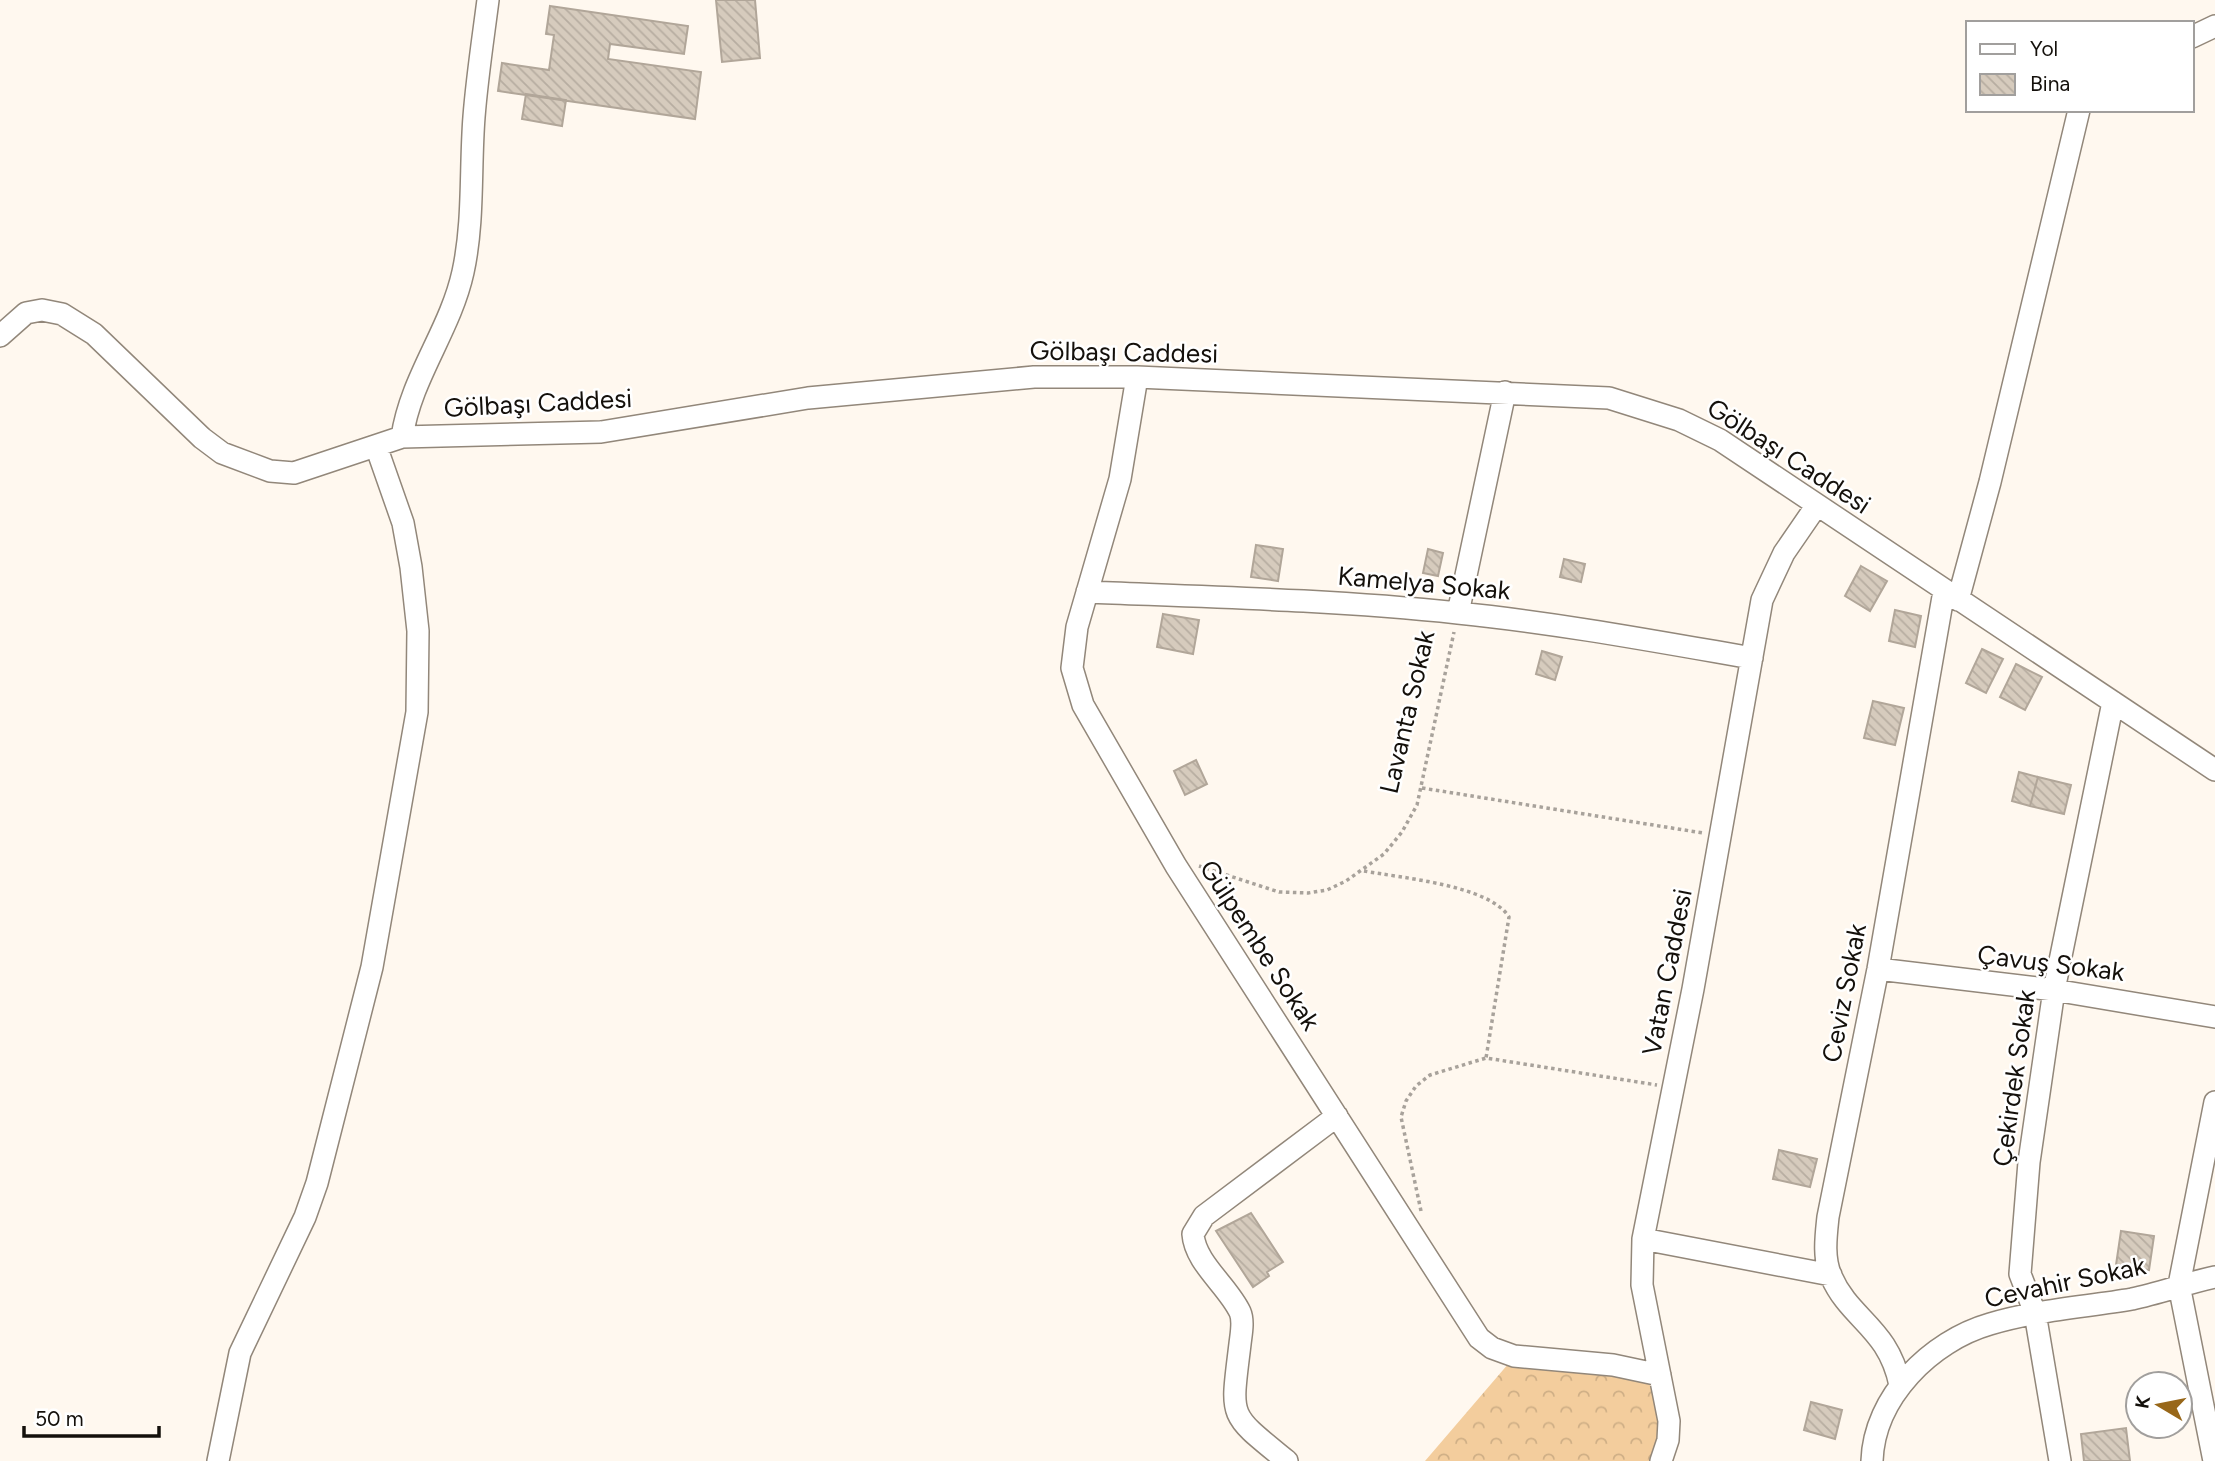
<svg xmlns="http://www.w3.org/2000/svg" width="2215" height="1461" font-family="Figtree,sans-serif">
	<defs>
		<pattern id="forest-crowns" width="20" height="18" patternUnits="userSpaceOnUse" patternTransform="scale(1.75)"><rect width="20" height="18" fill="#f3cd9d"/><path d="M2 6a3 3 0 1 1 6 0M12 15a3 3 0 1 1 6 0" fill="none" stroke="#cfaf86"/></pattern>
		<pattern id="building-back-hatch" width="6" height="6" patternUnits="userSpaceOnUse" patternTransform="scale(1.75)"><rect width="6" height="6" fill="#d6cbbd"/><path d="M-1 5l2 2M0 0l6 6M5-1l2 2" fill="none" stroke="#b7ada1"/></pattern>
	</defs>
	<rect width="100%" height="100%" fill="#fff8ef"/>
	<path fill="url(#forest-crowns)" d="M1509 1363C1540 1365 1628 1364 1649 1384 1658 1393 1658 1402 1659 1414 1661 1432 1659 1446 1650 1461H1425Z"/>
	<path fill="url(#building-back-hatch)" stroke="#b1a699" stroke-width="2" d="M716 0H755L760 58 722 62Z
		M550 6 688 26 684 54 610 44 608 59 701 72 695 119 498 91 502 63 549 70 554 35 546 34Z
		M526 94 566 100 562 126 522 119Z
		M1256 545 1283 549 1278 581 1251 577Z
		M1428 549 1443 553 1438 576 1423 573Z
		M1564 559 1585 564 1581 582 1560 577Z
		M1861 566 1887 581 1870 611 1845 596Z
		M1895 610 1921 616 1915 647 1889 641Z
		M1163 614 1199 620 1193 654 1157 647Z
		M1982 649 2003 659 1986 693 1966 683Z
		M1542 651 1562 657 1555 680 1536 674Z
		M2016 664 2042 677 2025 710 2000 697Z
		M1873 701 1904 708 1895 745 1864 738Z
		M1196 760 1207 784 1185 795 1174 771Z
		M2019 772 2038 777 2030 806 2012 801Z
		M2038 777 2071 785 2064 814 2030 806Z
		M1779 1150 1817 1159 1810 1187 1773 1179Z
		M1251 1213 1283 1262 1267 1272 1269 1276 1253 1287 1216 1231Z
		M2121 1231 2154 1236 2149 1270 2116 1265Z
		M1811 1402 1842 1410 1835 1439 1804 1430Z
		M2126 1428 2130 1461H2084L2081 1434Z"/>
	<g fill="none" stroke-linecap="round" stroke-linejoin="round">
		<defs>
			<path id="minor" d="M2192 37 2215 26
				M0 336 26 313 42 310 62 314 94 334 202 438 222 453 270 471 294 473 402 437 601 432 808 398 1034 377H1137L1609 398 1679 420 1720 440 2215 770
				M1137 377 1120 479 1077 627 1072 668 1083 705 1176 866 1479 1338 1492 1348 1514 1356 1613 1365 1660 1375
				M402 437C411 377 450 331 463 272 474 222 470 168 474 117 477 78 483 39 488 0
				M1087 592C1211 597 1335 600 1458 613 1557 623 1654 641 1752 658
				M1958 600 1990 482 2079 110
				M1458 613 1505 392
				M1878 969 2054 990 2215 1017
				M1643 1239 1831 1275
				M1900 1385C1888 1327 1850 1320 1831 1276 1823 1258 1826 1236 1828 1217L1878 969 1944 591
				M218 1461 240 1353 305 1217 317 1183 372 967 417 712 418 631 411 567 403 523 376 446
				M1287 1461C1227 1412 1231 1420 1240 1344 1241 1335 1244 1321 1240 1312 1228 1286 1195 1263 1193 1234L1204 1216 1337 1116
				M1661 1461 1668 1440 1669 1421 1642 1285 1643 1239 1693 989 1762 600 1784 553 1817 505
				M1872 1461C1874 1397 1931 1341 1990 1324 2036 1310 2085 1307 2132 1299 2160 1293 2187 1283 2215 1277
				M2060 1461 2035 1313 2020 1274 2029 1162 2054 990 2113 702
				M2214 1461 2179 1285 2215 1102"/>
		</defs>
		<use href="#minor" stroke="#92877a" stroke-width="24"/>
		<path stroke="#a8a29b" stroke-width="3.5" stroke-dasharray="3.5 3.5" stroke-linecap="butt" d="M1422 788 1703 833
			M1199 866 1279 892 1308 893 1327 890 1346 881 1384 854 1402 832 1417 805 1454 632
			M1364 871C1401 878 1489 885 1509 917L1486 1058 1657 1085
			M1421 1211 1401 1117 1406 1101 1416 1086 1430 1075 1486 1058"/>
		<use href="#minor" stroke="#fff" stroke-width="21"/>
	</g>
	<g text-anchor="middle" stroke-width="5" stroke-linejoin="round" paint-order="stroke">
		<g font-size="26" fill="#14100b" stroke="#fff">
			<text transform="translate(1124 352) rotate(1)" y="9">Gölbaşı Caddesi</text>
			<text transform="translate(538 403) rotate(-3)" y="9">Gölbaşı Caddesi</text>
			<text transform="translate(1789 456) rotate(33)" y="9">Gölbaşı Caddesi</text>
			<text transform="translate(1424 583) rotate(5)" y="9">Kamelya Sokak</text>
			<text transform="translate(1407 712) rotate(-77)" y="9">Lavanta Sokak</text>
			<text transform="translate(1260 945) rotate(57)" y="9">Gülpembe Sokak</text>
			<text transform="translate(2051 963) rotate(7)" y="9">Çavuş Sokak</text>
			<text transform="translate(1667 972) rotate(-79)" y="9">Vatan Caddesi</text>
			<text transform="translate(1844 993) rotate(-79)" y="9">Ceviz Sokak</text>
			<text transform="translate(2014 1078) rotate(-82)" y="9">Çekirdek Sokak</text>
			<text transform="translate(2065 1282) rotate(-12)" y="9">Cevahir Sokak</text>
		</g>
	</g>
	<rect x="1966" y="21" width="228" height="91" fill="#ffffff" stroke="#a19f9d" stroke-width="2"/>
	<rect x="1980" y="44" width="35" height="10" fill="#ffffff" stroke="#a19f9d" stroke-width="2"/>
	<text x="2030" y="56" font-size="21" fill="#14100b">Yol</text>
	<rect x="1980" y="74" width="35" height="21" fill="url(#building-back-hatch)" stroke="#a19f9d" stroke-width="2"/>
	<text x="2030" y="91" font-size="21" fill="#14100b">Bina</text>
	<g transform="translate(2159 1405) rotate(280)"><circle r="33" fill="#ffffff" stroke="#a19f9d" stroke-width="2"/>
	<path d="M0-5L12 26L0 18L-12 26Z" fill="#986719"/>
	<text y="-10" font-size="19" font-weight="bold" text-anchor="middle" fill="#14100b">K</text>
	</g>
	<path d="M24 1426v10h135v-10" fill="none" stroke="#14100b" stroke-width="3.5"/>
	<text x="35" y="1426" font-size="21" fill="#14100b" stroke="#ffffff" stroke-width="5" paint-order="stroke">50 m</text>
</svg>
